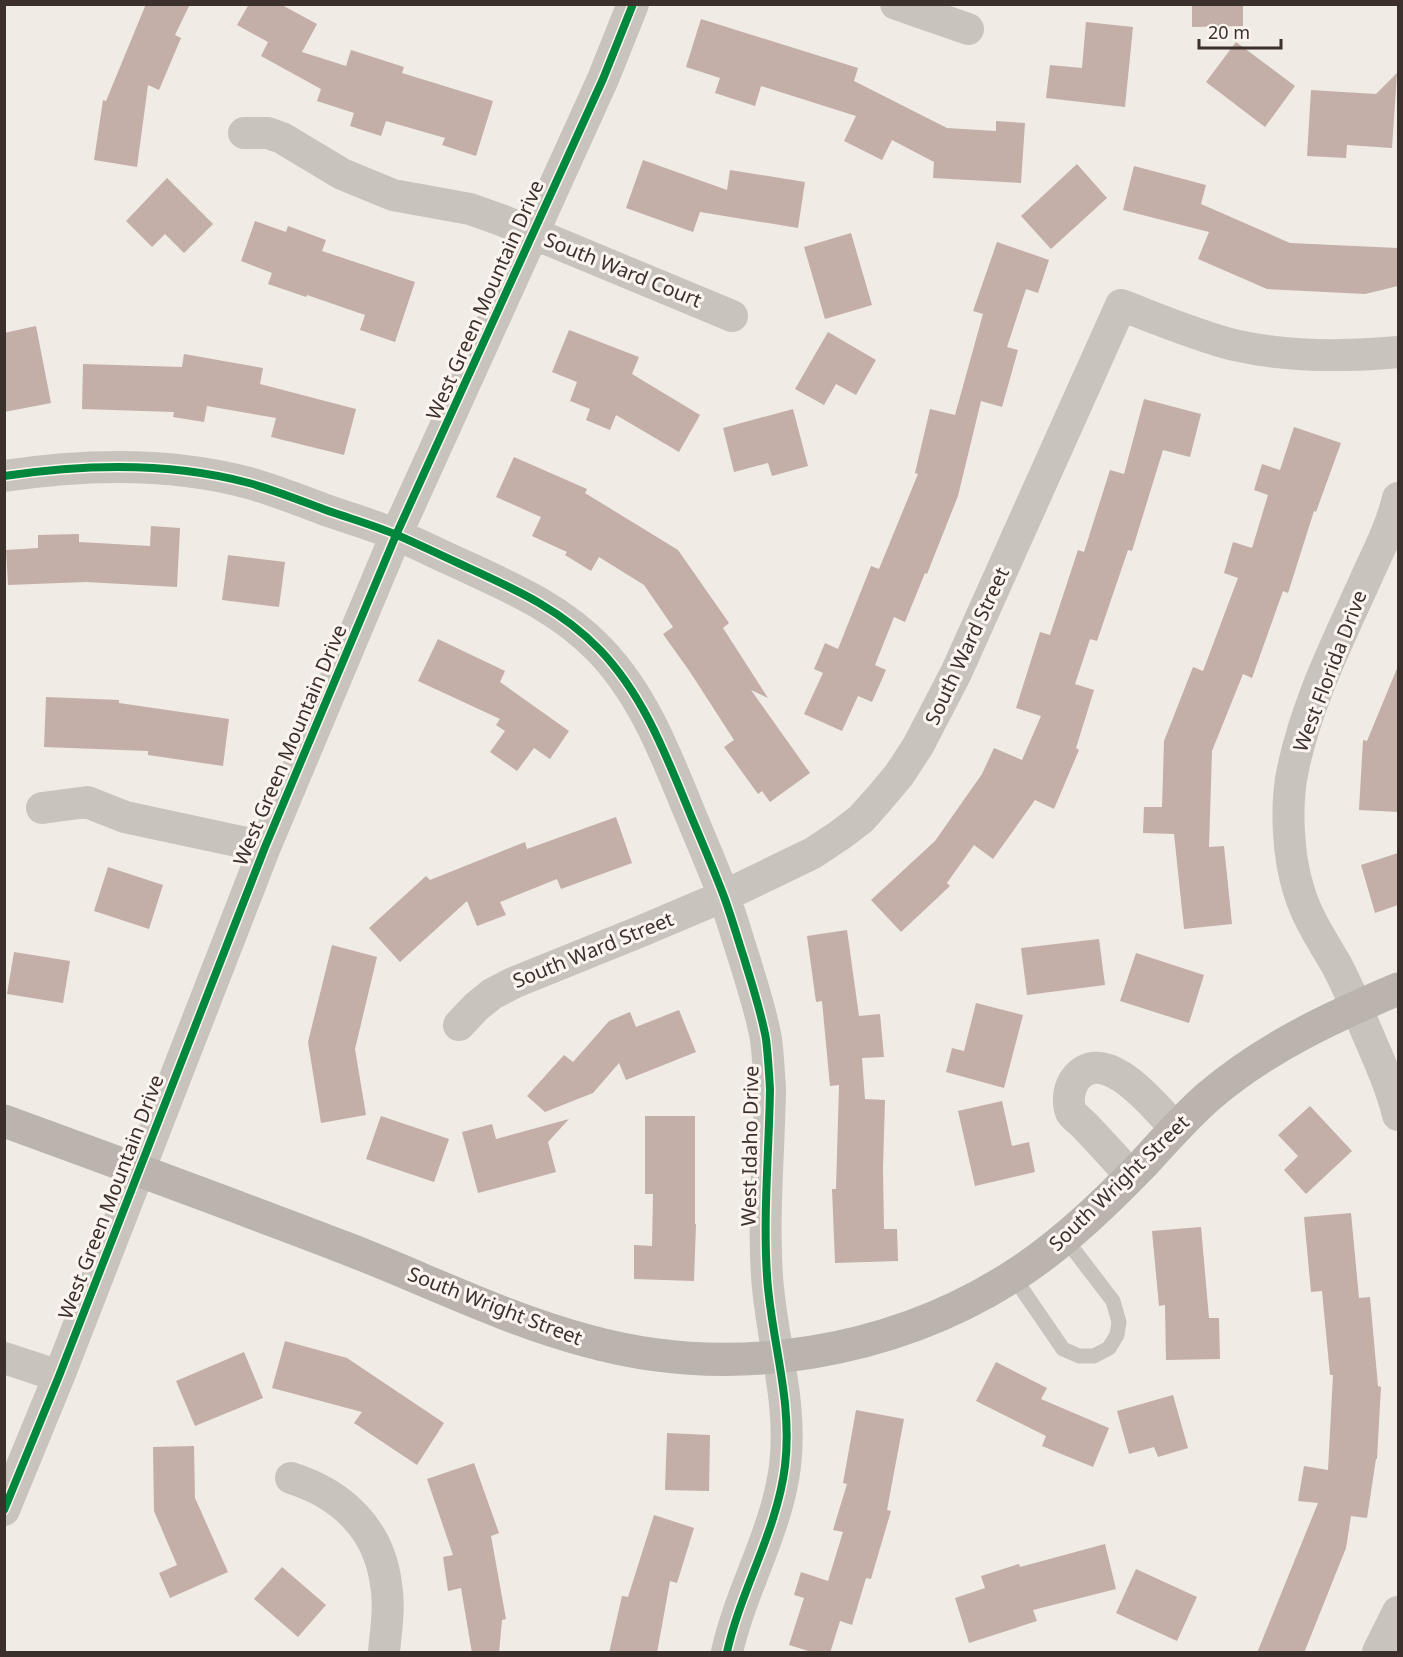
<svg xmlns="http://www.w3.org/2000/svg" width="1403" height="1657" font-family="'Noto Sans',sans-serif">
	<rect width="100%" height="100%" fill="#f0ebe5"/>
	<path fill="#c3afa7" d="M146 4H190L175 35 181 38 159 90 148 85 137 167 94 160 103 100 106 101Z
		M249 4H280L317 24 302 52 346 66 351 50 404 67 402 73 493 101 476 156 442 145 445 138 386 121 381 136 350 126 354 113 317 101 321 89 261 56 268 42 237 25Z
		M1192 4H1243V26L1192 27Z
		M701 19 858 68 854 81 947 128 996 131V121L1025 123 1021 183 933 178 934 162 892 140 882 160 844 141 856 116 761 86 755 106 715 93 720 78 686 67Z
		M1086 22 1133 27 1125 107 1046 98 1050 65 1082 68Z
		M1236 42 1295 86 1265 127 1206 82Z
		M1397 73 1392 148 1347 145 1346 158 1307 156 1311 90 1376 94Z
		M643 160 727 190 730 170 805 182 798 228 700 212 693 232 626 208Z
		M1077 164 1107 198 1051 249 1021 216Z
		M1134 166 1206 185 1201 204 1290 243 1398 248V286L1365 294 1267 289 1198 259 1209 232 1123 210Z
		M167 178 213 224 184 253 165 234 152 247 126 221Z
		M255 221 286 232 288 226 326 240 322 251 415 282 395 342 360 330 365 315 307 295 306 297 268 284 272 273 241 261Z
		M851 233 872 305 825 319 804 247Z
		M997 242 1049 260 1038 293 1026 289 1007 347 1018 350 1002 407 981 401 958 496 927 574 925 573 905 622 894 617 875 665 886 670 872 702 858 696 842 731 804 714 823 673 814 669 825 643 838 649 871 566 879 569 918 474 915 473 930 409 955 415 983 314 973 311Z
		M36 326 51 403 4 412V333Z
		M569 330 639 357 632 374 700 415 679 452 616 415 610 430 586 420 590 409 570 401 577 382 552 372Z
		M828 332 876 360 856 395 836 384 824 405 795 389Z
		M184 354 263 368 260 384 356 409 344 455 271 437 276 418 207 406 204 422 173 417 174 412 82 409 83 364 182 367Z
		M1144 399 1201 414 1190 457 1163 450 1132 551 1128 550 1097 641 1090 639 1075 684 1094 690 1076 748 1079 750 1054 809 1035 800 993 859 974 845 947 883 950 886 901 932 871 900 935 841 982 774 994 748 1022 760 1041 716 1016 708 1040 632 1050 635 1078 550 1084 552 1110 470 1124 474Z
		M793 409 808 466 772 476 768 463 734 472 723 428Z
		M1294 427 1341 443 1316 512 1314 511 1288 593 1283 591 1252 678 1243 674 1212 751 1209 847 1224 846 1232 924 1184 929 1174 834 1143 833 1144 807H1162L1164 741 1193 667 1203 671 1238 578 1224 573 1233 542 1252 548 1268 495 1254 490 1262 464 1280 470Z
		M514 457 587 489 585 493 678 550 729 623 723 628 768 698 751 690 810 773 770 802 762 791 758 794 724 747 734 740 690 672 663 634 673 627 644 585 599 557 591 571 565 555 567 552 532 536 541 517 496 497Z
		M151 526 180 528 177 587 86 582 8 585 6 550 38 548V535L79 534V542L150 546Z
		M228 555 285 562 279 607 222 600Z
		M438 639 505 671 500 682 569 731 550 759 534 748 517 771 490 752 505 731 496 725 500 719 418 681Z
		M1398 666V812L1359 810 1363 740 1367 741Z
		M46 697 119 700V703L229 719 223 766 148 755V751L44 747Z
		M616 817 632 863 561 889 557 879 500 902 506 915 477 926 467 901 400 962 369 928 426 876 430 880 525 842 527 849Z
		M1398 853V905L1375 913 1361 865Z
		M108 867 163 885 149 929 94 911Z
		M847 930 859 1016 880 1014 884 1057 862 1058 865 1099 885 1100 883 1168 884 1229H897L898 1261 835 1263 832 1189H836L839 1085 830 1086 822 1001 816 1002 807 936Z
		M1099 939 1105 985 1027 995 1021 948Z
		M332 945 377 957 355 1049 366 1115 321 1123 308 1042Z
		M14 952 70 961 63 1003 7 994Z
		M1136 953 1204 975 1189 1023 1120 1001Z
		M976 1003 1023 1015 1004 1088 946 1072 952 1048 964 1051Z
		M679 1010 696 1052 626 1080 619 1063 593 1093 545 1112 527 1096 564 1055 573 1062 609 1021 630 1012 636 1027Z
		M1002 1101 1012 1146 1029 1142 1035 1172 975 1186 958 1111Z
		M1310 1106 1352 1151 1306 1194 1284 1170 1298 1156 1278 1135Z
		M381 1116 449 1139 434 1182 366 1159Z
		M645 1116H695V1224H696L694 1281 634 1279V1245L652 1246 653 1194H645Z
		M569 1119 548 1142 556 1172 478 1193 462 1132 492 1124 496 1139Z
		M1351 1213 1359 1298 1370 1297 1378 1386 1381 1387 1377 1459H1376L1367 1518 1351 1516 1346 1548 1304 1653H1257L1318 1503 1298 1501 1304 1466 1328 1470 1333 1375H1330L1322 1291 1311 1292 1304 1217Z
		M1201 1227 1209 1318H1219L1220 1359 1166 1360 1165 1305 1159 1306 1152 1231Z
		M285 1341 347 1358 444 1423 417 1465 354 1423 362 1412 272 1388Z
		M244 1352 263 1398 195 1426 176 1381Z
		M996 1362 1047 1388 1041 1399 1109 1428 1093 1467 1042 1446 1046 1436 976 1401Z
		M1173 1395 1188 1448 1158 1457 1154 1447 1129 1454 1117 1411Z
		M856 1410 904 1419 887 1510 891 1511 871 1579 866 1578 852 1625 840 1621 830 1653H815L789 1645 804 1598 794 1595 801 1572 828 1581 843 1532 833 1530 847 1484 843 1483Z
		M667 1433 710 1435 709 1491 665 1490Z
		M194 1446 195 1498 228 1572 170 1598 159 1573 177 1565 154 1511 153 1447Z
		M474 1463 499 1533 491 1536 506 1619 502 1620 499 1653H472L461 1588 448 1591 443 1557 453 1555 427 1479Z
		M654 1515 694 1528 677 1583 670 1581 657 1653H609L622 1596 628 1597Z
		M1105 1544 1116 1589 1033 1610 1037 1621 969 1643 955 1598 985 1588 981 1576 1019 1564 1020 1567Z
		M282 1567 326 1605 298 1637 254 1599Z
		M1136 1569 1197 1597 1177 1641 1116 1613Z"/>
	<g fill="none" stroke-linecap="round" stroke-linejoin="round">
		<path stroke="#c9c3be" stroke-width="15" d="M1013 1276 1063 1349 1079 1356H1094L1109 1348 1117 1335 1119 1322 1113 1301 1064 1237"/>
		<path stroke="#c9c3be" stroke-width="32" d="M896 4 968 29
			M244 133H268L282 138 342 174 393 195 470 209 501 220 732 316
			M4 476C84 464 171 462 249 483 274 490 299 500 323 509 348 518 373 525 397 535 418 544 438 554 458 563 510 587 560 608 600 650 645 697 667 758 691 816 702 842 713 868 723 894 731 915 737 937 744 958 752 985 761 1011 766 1039 768 1055 769 1072 770 1089 769 1151 763 1214 767 1276 771 1340 793 1400 785 1466 777 1531 741 1589 727 1652
			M1398 498C1392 524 1379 550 1368 574 1340 637 1307 701 1293 769 1285 805 1288 857 1299 891 1307 918 1322 940 1336 964 1347 985 1357 1008 1366 1030 1378 1058 1391 1086 1398 1115
			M42 808 87 802 125 817 265 847
			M459 1025 476 1007 492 994 513 983 639 932 724 896 813 853 840 835 861 819 878 800 899 775 918 746 956 673 1121 305C1158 319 1195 335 1234 345 1287 357 1344 357 1398 352
			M1131 1176C1117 1160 1102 1144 1087 1128 1083 1123 1075 1118 1071 1112 1067 1102 1069 1089 1074 1081 1103 1039 1157 1109 1176 1129
			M4 1358 59 1376
			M291 1478C342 1494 379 1529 386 1584 390 1606 386 1630 384 1652
			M4 1510 59 1376 265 847 396 535 603 79 633 4
			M1378 1652 1398 1612"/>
		<path stroke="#bab3ae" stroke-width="33" d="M4 1121C119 1163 234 1205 348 1249 428 1280 505 1319 588 1341 733 1381 896 1354 1021 1271 1066 1241 1107 1201 1144 1163 1165 1140 1186 1116 1209 1096 1265 1048 1332 1017 1398 989"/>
		<defs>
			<path id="cycleway" d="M4 476C84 464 171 462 249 483 274 490 299 500 323 509 348 518 373 525 397 535 418 544 438 554 458 563 510 587 560 608 600 650 645 697 667 758 691 816 702 842 713 868 723 894 731 915 737 937 744 958 752 985 761 1011 766 1039 768 1055 769 1072 770 1089 769 1151 763 1214 767 1276 771 1340 793 1400 785 1466 777 1531 741 1589 727 1652
				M4 1510 59 1376 265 847 396 535 603 79 633 4"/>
		</defs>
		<use href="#cycleway" stroke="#fbf5ee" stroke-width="11"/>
		<use href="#cycleway" stroke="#00873e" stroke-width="8"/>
	</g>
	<g text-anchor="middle" stroke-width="6" stroke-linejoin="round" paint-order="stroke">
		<g font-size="20" fill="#3b302b" stroke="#fbf5ee">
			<text transform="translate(623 270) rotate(22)" y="7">South Ward Court</text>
			<text transform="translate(485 300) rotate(-66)" y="7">West Green Mountain Drive</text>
			<text transform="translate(967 646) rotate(-65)" y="7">South Ward Street</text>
			<text transform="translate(1330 671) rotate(-69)" y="7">West Florida Drive</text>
			<text transform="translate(290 745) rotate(-67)" y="7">West Green Mountain Drive</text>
			<text transform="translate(593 950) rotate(-22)" y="7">South Ward Street</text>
			<text transform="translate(750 1146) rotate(-89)" y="7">West Idaho Drive</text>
			<text transform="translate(1119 1183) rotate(-44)" y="7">South Wright Street</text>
			<text transform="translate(111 1197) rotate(-69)" y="7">West Green Mountain Drive</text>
			<text transform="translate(495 1306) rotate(21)" y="7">South Wright Street</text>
		</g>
	</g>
	<rect width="1403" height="1657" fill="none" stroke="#3b302b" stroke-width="12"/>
	<path d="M1199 39v9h82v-9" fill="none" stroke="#3b302b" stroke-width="3"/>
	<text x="1208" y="39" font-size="18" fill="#3b302b" stroke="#fbf5ee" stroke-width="4.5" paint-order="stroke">20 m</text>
</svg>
